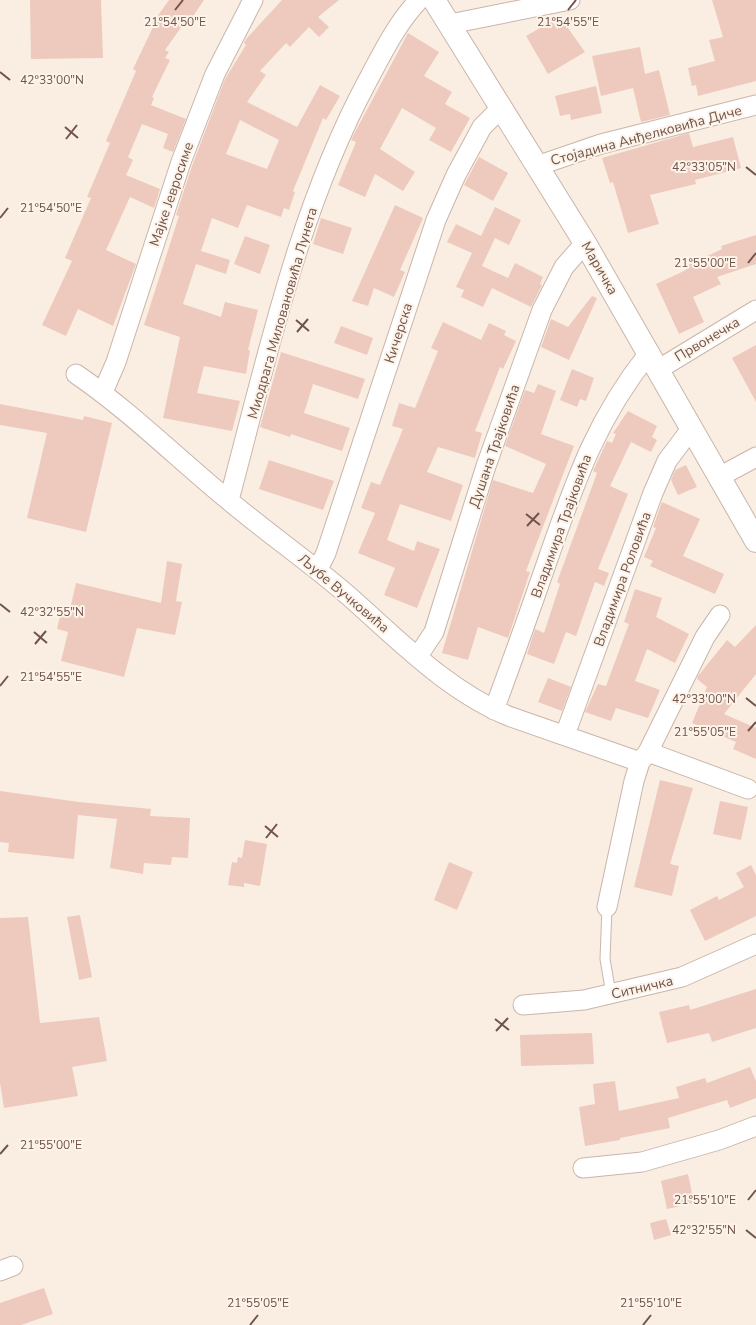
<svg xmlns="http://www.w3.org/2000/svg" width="756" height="1325" font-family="'Nunito Sans',sans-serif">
	<rect width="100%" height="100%" fill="#faeee3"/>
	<path fill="#edcabd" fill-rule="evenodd" d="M30 0H101L103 58 31 59Z
		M169 0H204L185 28 182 26 165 50 169 52 165 58 170 60 152 97 154 98 151 105 186 119 173 152 163 148 168 134 142 124 128 157 133 160 126 175 160 189 154 208 130 197 106 250 136 264 113 326 78 309 66 336 42 325 72 261 65 258 91 198 87 197 110 143 106 141 136 71 133 69 154 25 152 24Z
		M282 0H339L318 17 329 27 319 37 309 27 290 47 286 43 260 71 266 75 247 102 297 127 320 85 340 96 326 120 323 118 293 191 295 192 289 210 284 208 281 217 247 205 238 228 212 218 201 251 230 260 226 274 196 264 183 304 221 317 225 302 258 310 248 350H250L246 374 204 366 197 393 240 401 232 431 163 418 180 337 144 325 179 216 176 215 192 166 225 79 246 45 244 43 246 39ZM240 120 279 140 267 169 226 154Z
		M712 0H756V81L698 96 696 85 692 86 688 68 715 61 709 40 723 37Z
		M552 21 557 29 565 24 585 52 548 74 526 36Z
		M408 33 439 52 424 76 452 92 445 104 470 118 451 152 429 140 436 128 402 108 380 149 415 172 403 191 375 174 365 197 338 185 356 142 351 140 354 134Z
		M640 47 645 74 659 70 670 115 641 122 633 88 601 96 592 56Z
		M596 86 602 113 571 120 570 114 560 116 555 96Z
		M689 133 693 147 733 137 741 168 695 180 696 184 650 195 659 224 628 233 613 182 610 183 602 158Z
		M479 157 508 173 493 201 464 185Z
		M395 205 423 218 400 270 405 272 394 297 374 288 368 306 352 301Z
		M495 207 521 220 509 245 495 238 482 266 508 278 515 263 543 277 540 284 542 285 531 307 492 288 483 307 461 297 464 290 456 287 472 253 447 242 456 224 481 236Z
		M321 218 352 228 343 254 313 244Z
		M756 235V264L717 277 721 284 693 297 704 322 679 334 656 284 686 270 684 267 722 249 721 246Z
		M245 236 270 245 260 274 234 264Z
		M592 296 597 298 569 360 541 347 551 319 568 327Z
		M443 322 481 340 489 323 506 331 504 335 516 341 503 369 500 367 475 431 482 433 475 458 438 447 427 472 463 485 451 521 400 504 387 540 414 551 417 541 440 549 417 608 384 595 395 568 358 553 375 513 361 508 371 482 380 485 403 429 392 426 399 403 415 408 438 351 431 348Z
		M341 326 373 338 367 355 334 343Z
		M756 345V402L732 358Z
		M281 352 365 379 358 399 313 384 304 413 350 428 342 451 291 434 290 437 260 427Z
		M572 369 594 378 586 401 580 399 577 407 560 400Z
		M538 384 556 391 541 434 574 446 526 571 530 572 508 638 478 627 468 660 442 653 493 480 533 493 546 464 505 446 525 390 534 393Z
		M0 404 83 420 84 416 112 423 86 532 27 518 47 433 0 425Z
		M628 411 657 426 652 437 657 440 651 452 631 442 610 486 628 494 598 569 609 573 604 586 595 582 576 636 566 632 554 664 527 654 535 629 544 633 560 584 557 582 597 473 593 471 607 441 612 443 616 434 613 433Z
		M269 460 334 481 323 510 259 489Z
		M686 465 697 487 678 495 671 480 675 470Z
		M662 502 700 519 683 556 724 574 715 594 650 566 653 561 644 557 656 528 653 527Z
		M167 561 182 564 176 601 182 602 175 635 137 628 124 677 61 661 68 632 57 629 62 607 70 609 76 583 161 603Z
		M635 589 662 598 656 617 689 634 675 663 647 649 635 681 660 690 648 718 616 708 611 721 585 712 598 684 606 686 629 624 624 622Z
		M756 625V674L724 714 756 728V759L733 749 736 742 692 723 707 687 697 679 698 676 727 640 735 647Z
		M548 678 571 687 562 711 538 702Z
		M660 780 693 788 670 864 679 866 672 896 634 887Z
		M0 791 79 802 151 809 150 816 190 818 188 858 172 857 171 865 144 863 143 874 110 868 117 819 78 815 74 859 8 852 9 843 0 842Z
		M720 801 748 807 741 840 713 834Z
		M245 840 267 844 260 886 244 883V887L228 885 232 862 237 863 238 857 242 858Z
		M449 862 473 872 457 910 434 900Z
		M751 865 756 875V916L705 941 690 910 717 896 719 900 744 887 736 873Z
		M80 915 92 977 79 980 67 917Z
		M28 917 40 1023 99 1017 107 1061 72 1067 78 1096 4 1108 0 1083V918Z
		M756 989V1028L712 1042 709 1033 667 1043 659 1012 689 1005 690 1010Z
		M592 1033 594 1064 521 1066 520 1035Z
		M750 1067 756 1081V1098L730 1108 727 1100 668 1118 670 1128 620 1138V1140L585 1146 579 1107 595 1104 593 1084 615 1081 619 1111 679 1098 676 1087 705 1078 707 1083Z
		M688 1174 694 1203 667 1209 661 1181Z
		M666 1219 671 1235 654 1240 650 1223Z
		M44 1288 53 1314 21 1325H0V1303Z"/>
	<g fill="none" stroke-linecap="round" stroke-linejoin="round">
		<defs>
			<path id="service" d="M607 907 605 959 611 994"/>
			<path id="minor" d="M450 24 570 0
				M537 166 601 144 756 105
				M659 369 756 310
				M76 374C130 411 177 458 227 499 265 531 305 559 343 591 395 636 446 691 511 717L640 762 648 752 748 789
				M103 392 116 362 181 162 215 74 253 0
				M719 477 756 457
				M229 500C267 358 298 210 368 80 383 52 397 23 419 0
				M318 569 326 553 436 220 456 175 482 127 501 108
				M418 656 434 632 486 466 542 310 564 267 585 243
				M494 710C513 659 531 608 549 556 576 479 597 418 649 353
				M565 735 653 493 667 461 691 429
				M648 752 705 637 720 615
				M607 907 634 781 640 762
				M523 1005 584 1000 682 977 756 944
				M583 1168 642 1162 719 1140 756 1126
				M0 1271 13 1266"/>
			<path id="tertiary" d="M434 0 585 243 756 541"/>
		</defs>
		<use href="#service" stroke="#cab5aa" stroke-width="11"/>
		<use href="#minor" stroke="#cab5aa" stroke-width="21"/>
		<use href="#tertiary" stroke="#cab5aa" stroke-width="24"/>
		<use href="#service" stroke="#fff" stroke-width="9"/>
		<use href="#minor" stroke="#fff" stroke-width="19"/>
		<use href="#tertiary" stroke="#fff" stroke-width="22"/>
	</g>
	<path fill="none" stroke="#70544b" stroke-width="2" d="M175 10 183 0M568 10 576 0M0 72 10 80M65 127 78 138M66 139 77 125M746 167 756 175M0 218 8 208M748 263 756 253M296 320 309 331M297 332 308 319M526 514 540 525M527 526 539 513M0 604 10 612M34 632 47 643M35 644 46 631M0 686 8 676M746 698 756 706M748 731 756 722M265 826 278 837M266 838 277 824M495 1019 509 1030M496 1031 508 1018M0 1154 8 1145M748 1200 756 1190M746 1230 756 1238M250 1325 258 1315M643 1325 651 1315"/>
	<g text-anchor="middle" stroke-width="4" stroke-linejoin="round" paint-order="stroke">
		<g font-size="14" fill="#70544b" stroke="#fdf3e9">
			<text transform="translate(646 135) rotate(-15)" y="5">Стојадина Анђелковића Диче</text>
			<text transform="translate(171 194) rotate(-71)" y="5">Мајке Јевросиме</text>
			<text transform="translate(600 268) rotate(60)" y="5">Маричка</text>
			<text transform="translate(282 313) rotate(-74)" y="5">Миодрага Миловановића Лунета</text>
			<text transform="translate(398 333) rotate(-72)" y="5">Кичерска</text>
			<text transform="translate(707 339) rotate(-31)" y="5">Првонечка</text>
			<text transform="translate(494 446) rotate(-71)" y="5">Душана Трајковића</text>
			<text transform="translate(561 526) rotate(-70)" y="5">Владимира Трајковића</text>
			<text transform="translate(622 579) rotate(-70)" y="5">Владимира Роловића</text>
			<text transform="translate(344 593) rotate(40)" y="5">Љубе Вучковића</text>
			<text transform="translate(642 987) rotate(-13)" y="5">Ситничка</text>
		</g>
	</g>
	<g font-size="12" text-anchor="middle" fill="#70544b" stroke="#fdf3e9" stroke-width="4" stroke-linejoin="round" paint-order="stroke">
		<text x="175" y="26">21°54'50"E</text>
		<text x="568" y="26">21°54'55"E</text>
		<text x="52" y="84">42°33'00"N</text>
		<text x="704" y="171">42°33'05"N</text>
		<text x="51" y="212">21°54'50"E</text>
		<text x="705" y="267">21°55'00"E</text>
		<text x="52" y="616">42°32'55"N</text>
		<text x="51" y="681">21°54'55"E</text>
		<text x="704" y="703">42°33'00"N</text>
		<text x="705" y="736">21°55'05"E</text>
		<text x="51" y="1149">21°55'00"E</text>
		<text x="705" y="1204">21°55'10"E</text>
		<text x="704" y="1234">42°32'55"N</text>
		<text x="258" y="1307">21°55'05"E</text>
		<text x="651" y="1307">21°55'10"E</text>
	</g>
</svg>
